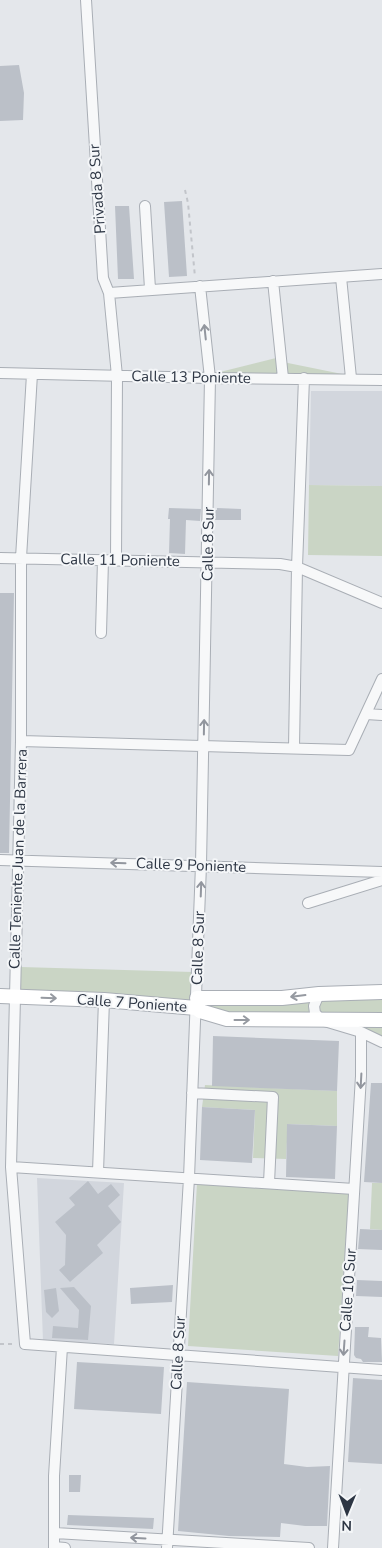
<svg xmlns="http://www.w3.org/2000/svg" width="382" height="1548" font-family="'Nunito Sans',sans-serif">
	<rect width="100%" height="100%" fill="#e4e7eb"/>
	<path fill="#d2d6dd" d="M311 391H382V486L309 485Z
		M37 1178 124 1183 114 1344 43 1341Z"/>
	<path fill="#cad5c5" d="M276 358 283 362 347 375 212 374Z
		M309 485 382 486V556L308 555Z
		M21 967 193 972 194 1004 19 994Z
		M382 992V1020L204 1011 199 999Z
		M367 1021H382V1040L365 1030Z
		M205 1085 337 1091V1126L288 1124 286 1159 253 1158 255 1110 202 1107Z
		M197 1183 349 1193 338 1356 188 1346Z
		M372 1183H382V1230L370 1229Z"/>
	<path fill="#bbc0c8" d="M19 65 24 93 23 120 0 121V66Z
		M182 201 187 276 169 277 164 202Z
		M115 206H129L134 279H118Z
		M169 508 201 509 200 521 186 520 185 554 169 553 170 519H168Z
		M217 508 241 509V520H214V510H217Z
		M0 593H14L9 853H0Z
		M213 1036 339 1041 337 1091 212 1086Z
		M371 1083H382V1183L364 1182Z
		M202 1107 255 1110 252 1163 200 1160Z
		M287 1124 337 1126 335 1179 286 1177Z
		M88 1181 98 1194 111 1184 120 1195 108 1206 121 1222 97 1245 103 1253 70 1282 59 1270 65 1265 66 1235 55 1222 75 1205 69 1198Z
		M360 1229 382 1230V1250L358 1249Z
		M357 1280 382 1281V1297L356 1296Z
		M173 1285 172 1302 131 1304 130 1288Z
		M74 1287 91 1306 88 1340 52 1338 53 1326 78 1328 79 1310 60 1288Z
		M56 1288 59 1311 52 1318 46 1312 44 1290Z
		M355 1327H369L368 1337 381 1338 382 1362H363L361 1359 356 1358 354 1355Z
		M77 1362 164 1367 161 1414 74 1409Z
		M353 1378 382 1380V1464L348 1462Z
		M187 1382 289 1389 284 1464 307 1467 330 1466 327 1526H305L281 1523 280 1537 229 1536 178 1531Z
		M69 1475H81L80 1492H69Z
		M68 1515 154 1518 153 1529 67 1525Z"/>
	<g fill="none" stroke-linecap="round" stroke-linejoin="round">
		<defs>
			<path id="minor" d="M86 0 103 278 109 293 117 376 116 560
				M145 206 150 289
				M341 277 351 378
				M273 281 283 378
				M109 293 382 274
				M0 373 210 378 382 380
				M32 374 21 558V741L11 1167 25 1344 382 1370
				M0 558 280 564 297 567 382 603
				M101 633 103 560
				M366 714 382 715
				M21 741 349 750 382 679
				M294 748 297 567 304 378
				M0 860 382 872
				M308 903 382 880
				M319 994 314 1006 315 1013 321 1020 361 1032 382 1042
				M192 1093 273 1097 269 1183
				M11 1167 354 1189
				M98 1172 104 1000
				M55 1533 309 1548
				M54 1547 65 1548
				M54 1548V1476L62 1347
				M167 1548 189 1178 201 865 210 378 200 286
				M333 1548 361 1076V1032"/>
			<path id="secondary" d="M0 996 104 1000 196 1008 200 1011 227 1019 382 1020
				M197 998H282L319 994 382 992"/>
		</defs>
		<use href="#minor" stroke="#a9aeb5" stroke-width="12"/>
		<use href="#secondary" stroke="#a9aeb5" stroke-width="16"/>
		<path stroke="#c2c5ca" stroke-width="2" stroke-dasharray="4 4" stroke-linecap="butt" d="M185 190 188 203 195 277
			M0 1344H15"/>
		<use href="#minor" stroke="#f7f8f9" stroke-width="10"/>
		<use href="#secondary" stroke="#fff" stroke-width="14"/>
	</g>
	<defs><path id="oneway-shaft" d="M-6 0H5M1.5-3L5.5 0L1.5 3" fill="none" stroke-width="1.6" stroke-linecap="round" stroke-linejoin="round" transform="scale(1.25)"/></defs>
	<g stroke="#92969e">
		<use href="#oneway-shaft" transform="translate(205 332) rotate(-96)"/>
		<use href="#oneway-shaft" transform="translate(209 477) rotate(-89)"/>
		<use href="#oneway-shaft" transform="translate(204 727) rotate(-89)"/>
		<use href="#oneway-shaft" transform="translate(118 863) rotate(-178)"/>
		<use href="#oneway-shaft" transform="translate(201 889) rotate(-88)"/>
		<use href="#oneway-shaft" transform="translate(361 1081) rotate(93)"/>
		<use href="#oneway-shaft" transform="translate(344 1348) rotate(94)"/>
		<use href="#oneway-shaft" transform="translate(138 1538) rotate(-177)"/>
	</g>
	<g stroke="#969aa1">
		<use href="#oneway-shaft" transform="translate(298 996) rotate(173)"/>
		<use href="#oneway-shaft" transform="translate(49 998) rotate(2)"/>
		<use href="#oneway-shaft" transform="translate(242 1020)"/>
	</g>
	<g text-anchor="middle" stroke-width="4" stroke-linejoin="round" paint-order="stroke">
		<g font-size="15" fill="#2c3543" stroke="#f4f6f8">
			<text transform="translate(97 189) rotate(-94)" y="5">Privada 8 Sur</text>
			<text transform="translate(191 377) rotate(1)" y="5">Calle 13 Poniente</text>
			<text transform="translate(208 544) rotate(-89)" y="5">Calle 8 Sur</text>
			<text transform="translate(120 560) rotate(1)" y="5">Calle 11 Poniente</text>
			<text transform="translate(18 859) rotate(-88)" y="5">Calle Teniente Juan de la Barrera</text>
			<text transform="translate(191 865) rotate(2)" y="5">Calle 9 Poniente</text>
			<text transform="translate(198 948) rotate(-88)" y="5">Calle 8 Sur</text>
			<text transform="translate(132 1003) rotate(4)" y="5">Calle 7 Poniente</text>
			<text transform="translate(348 1290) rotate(-86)" y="5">Calle 10 Sur</text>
			<text transform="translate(178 1353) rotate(-87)" y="5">Calle 8 Sur</text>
		</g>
	</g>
	<g transform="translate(347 1513) rotate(181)" stroke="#f4f6f8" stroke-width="4" paint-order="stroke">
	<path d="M0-4L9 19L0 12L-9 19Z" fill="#2c3543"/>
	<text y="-8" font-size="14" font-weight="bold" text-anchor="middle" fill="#2c3543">N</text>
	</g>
</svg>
